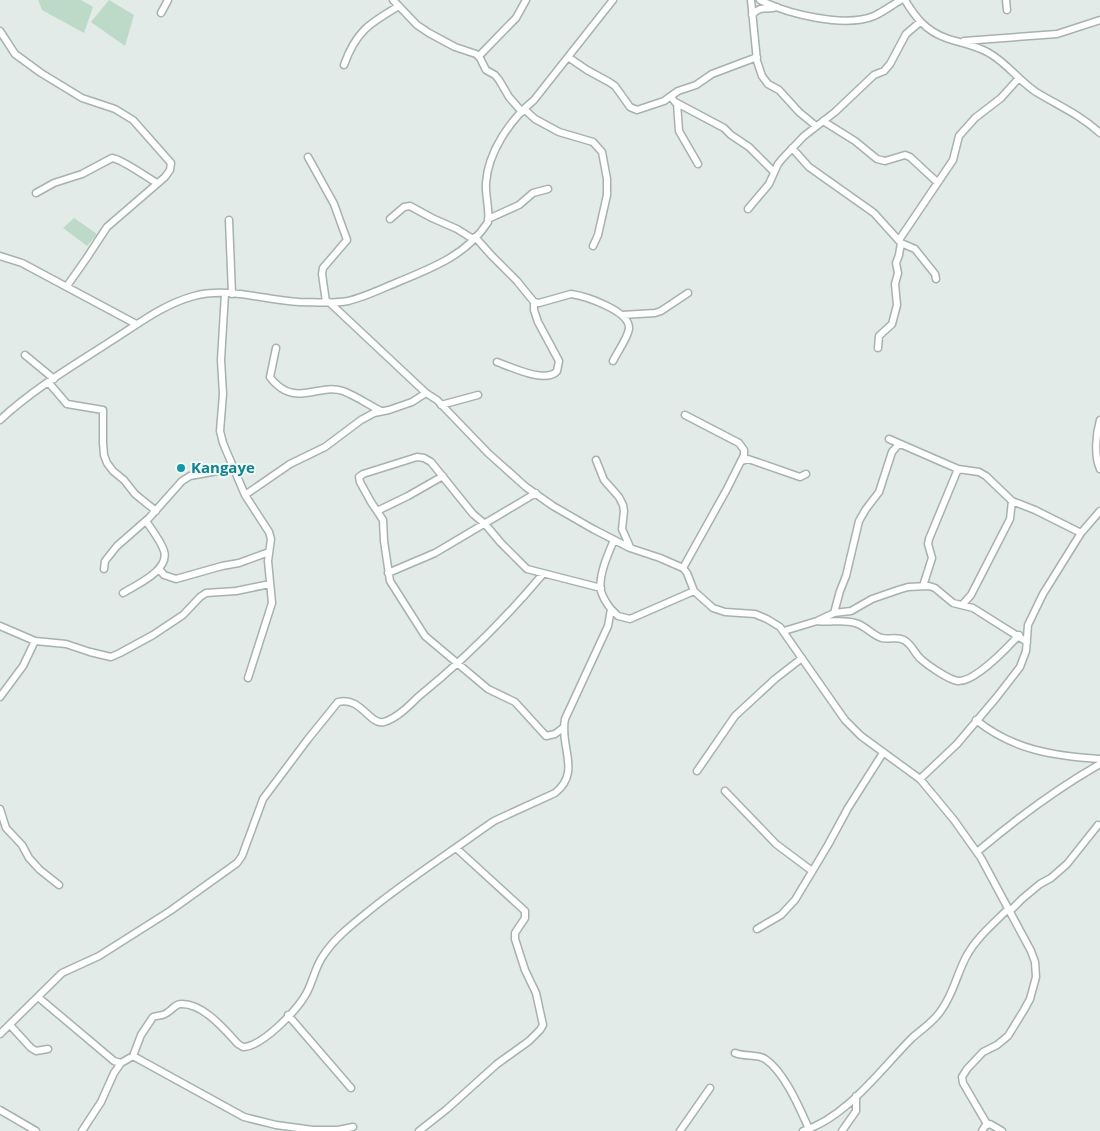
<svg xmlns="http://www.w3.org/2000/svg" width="1100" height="1131" font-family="'Open Sans',sans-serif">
	<rect width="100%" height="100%" fill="#e2ebe8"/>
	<path fill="#bddac8" d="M38 0H81L93 7 84 33 42 10Z
		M109 0 134 15 125 46 91 22Z
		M74 218 97 234 87 246 63 228Z"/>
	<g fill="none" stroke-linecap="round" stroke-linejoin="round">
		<defs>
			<path id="minor" d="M393 0 417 25 429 33 455 47 476 54 480 58 486 70 495 75 499 80 509 97 522 112
				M751 0 757 61 762 76 768 84 779 90 799 112 816 126
				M760 0C787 14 845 28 874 16 883 12 892 5 901 0
				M905 0C915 17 926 31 946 38 960 43 975 45 989 53 1007 63 1019 81 1036 92 1059 106 1079 114 1100 133
				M1006 0 1007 10
				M161 13 168 0
				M752 15C762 4 766 11 777 7
				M0 31 15 54 41 73 82 98 115 109 133 120 171 163 170 170 165 177 107 227 86 259 67 286
				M964 41 1057 34 1100 20
				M479 56 516 18 526 0
				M568 57 587 70 609 82 615 86 630 107 637 110 664 101 678 91 696 85 712 74 757 57
				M344 65C356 31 370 23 399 6
				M671 97 675 102 724 128 731 135 749 147 774 172
				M677 103 679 131 698 164
				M524 109 535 119 559 132 593 142 602 152 607 179V195L598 235 593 246
				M823 121 855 141 877 159 885 161 905 155 910 157 937 182
				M792 148 809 167 874 213 901 243 915 249 935 274 936 279
				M308 157 334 204 347 240 323 268 322 274 326 302
				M36 193 54 183 82 174 112 158C122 159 146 177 157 183
				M748 209 769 184 778 164 782 159 804 136 835 112 874 75 884 71 890 64 906 34 920 22
				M390 219 404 207 410 206 432 218 457 229 473 239
				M488 219 519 205 533 193 548 189
				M229 220 232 294
				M475 237 492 256 517 281 534 302 539 303 571 294C585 296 631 311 629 329 627 339 618 351 613 361
				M899 240 953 160 959 136 975 118 1001 98 1019 78
				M0 256 22 263 136 324
				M225 293 221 360 223 394 220 431 223 443 245 495 269 532 271 539 268 561 272 603 248 678
				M329 302 426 393 437 400 488 453 526 487 553 506 593 529 630 548 660 558 683 568 687 573 694 591 713 608 725 612 755 614 767 619 780 627 845 720 861 736 920 779 954 820 981 858 1031 951 1035 962 1036 977 1030 999 1024 1010 1008 1036 997 1045 983 1052 967 1069 962 1077 963 1083 987 1124
				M622 315 655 313 661 311 688 293
				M276 348 270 377C273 382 277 385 281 388 302 402 320 384 343 391 356 396 369 405 381 411
				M878 348 879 336 892 324 897 305 895 284 898 273 896 263 899 255 901 243
				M25 355 54 379
				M497 362C511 367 546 384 557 371L559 361 538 322 534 310V302
				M49 383 67 404 103 410V443L104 455 107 463 113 471 124 480 135 494 156 511
				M441 405 478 395
				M0 420C32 390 71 367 108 343 136 326 161 305 194 296 228 287 264 300 299 302 315 302 333 304 348 301 365 297 381 289 398 282 432 268 467 255 488 222 490 209 485 196 486 183 488 152 510 120 534 100L613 0
				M1100 420C1096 434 1094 455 1100 469
				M889 439 958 469 979 472 986 476 1012 501 1035 510 1081 533
				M596 460 604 480 619 497 623 505 624 511 622 529 630 547
				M742 461 748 459 754 461 800 477 806 474
				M245 495 290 464 325 447 361 420 374 413 389 410 412 402 426 393
				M377 511 408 496 443 476
				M683 568 727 489 744 455V450L739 443 685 415
				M104 569 105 561 117 546 149 518 182 481 190 476 234 468
				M159 569 164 575 176 579 222 566 239 563 269 552
				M388 573 435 553 536 493
				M923 586 932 558 928 544 929 539 958 469
				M123 593C136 585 170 570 164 551 161 541 152 530 146 521
				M963 604 971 595 1010 519 1012 501
				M611 609 618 616 630 619 694 591
				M834 613 840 591 846 576 859 521 866 509 879 492 892 452 899 444
				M817 621C830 623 843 619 855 623 865 625 873 636 882 638 890 640 896 636 904 640 914 646 914 654 922 660 929 666 949 680 958 681 975 682 1008 647 1019 635
				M0 626 35 641 66 644 90 652 111 657 120 653 153 635 183 615 200 597 206 593 236 591 270 584
				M784 631 817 621 834 613 851 611 872 599 898 590 908 587 929 586 935 588 953 603 973 608 1027 642
				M0 697 23 666 35 641
				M976 720C1013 750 1054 756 1100 759
				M564 727 555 734 546 736 515 702 488 689 425 636 390 581 384 541 383 520 371 502 360 482 359 477 363 474 417 457 424 458 431 462 473 514 485 524 501 543 527 569 601 588
				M697 771 735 716 775 679 802 658
				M920 779 957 744 996 698 1020 667 1026 651 1028 625 1043 594 1081 533 1100 511
				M725 791 776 844 812 871
				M0 809 6 828 22 845 29 858 40 870 59 885
				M977 852C1016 819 1056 789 1100 764
				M1010 911 1022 899 1040 884 1051 878 1067 864 1098 825
				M757 929 781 915 795 900 828 845 848 808 883 753
				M38 997 114 1061 121 1063 133 1056 244 1117 276 1125 313 1130H338L353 1127
				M288 1015 351 1088
				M10 1025 31 1048 36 1051 48 1049
				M0 1034 62 973 99 956 170 911 237 863 242 856 263 799 308 739 338 702C361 696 370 726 384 722 397 718 409 706 418 697 464 660 505 619 543 574
				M735 1053C745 1057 758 1054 765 1059 784 1071 800 1109 809 1129
				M133 1056 141 1035 153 1017C159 1015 164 1016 168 1012 173 1009 175 1004 181 1004 203 1003 225 1030 238 1044L243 1047C262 1047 297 1010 306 994 313 982 315 967 323 956 333 940 349 927 364 915 401 884 442 858 481 830L494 821 555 793C582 772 559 746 565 719L608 626 611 609C607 604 603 598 601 591 598 576 608 554 614 540
				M0 1110 36 1131
				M82 1131 101 1102 114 1073 121 1063
				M419 1131 447 1109 497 1064 529 1041 540 1030 543 1025 536 993 525 970 515 939V933L525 918V911L456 848
				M680 1131 710 1088
				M803 1131C847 1117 880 1070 912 1038 922 1029 935 1021 942 1009 953 994 957 974 966 957 976 938 993 924 1008 909
				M842 1131 856 1111V1096
				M982 1131 985 1126 990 1124 1002 1131"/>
		</defs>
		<use href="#minor" stroke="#a5b2af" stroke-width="9"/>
		<use href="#minor" stroke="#fff" stroke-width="6"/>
	</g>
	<circle fill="#0f9aa8" stroke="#f2f8f6" stroke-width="2" cx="181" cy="468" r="5"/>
	<g text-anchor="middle" stroke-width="4" stroke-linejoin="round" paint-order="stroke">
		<g font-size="15" font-weight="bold" fill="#0d838f" stroke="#f2f8f6" text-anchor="start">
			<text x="191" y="473">Kangaye</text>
		</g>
	</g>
</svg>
